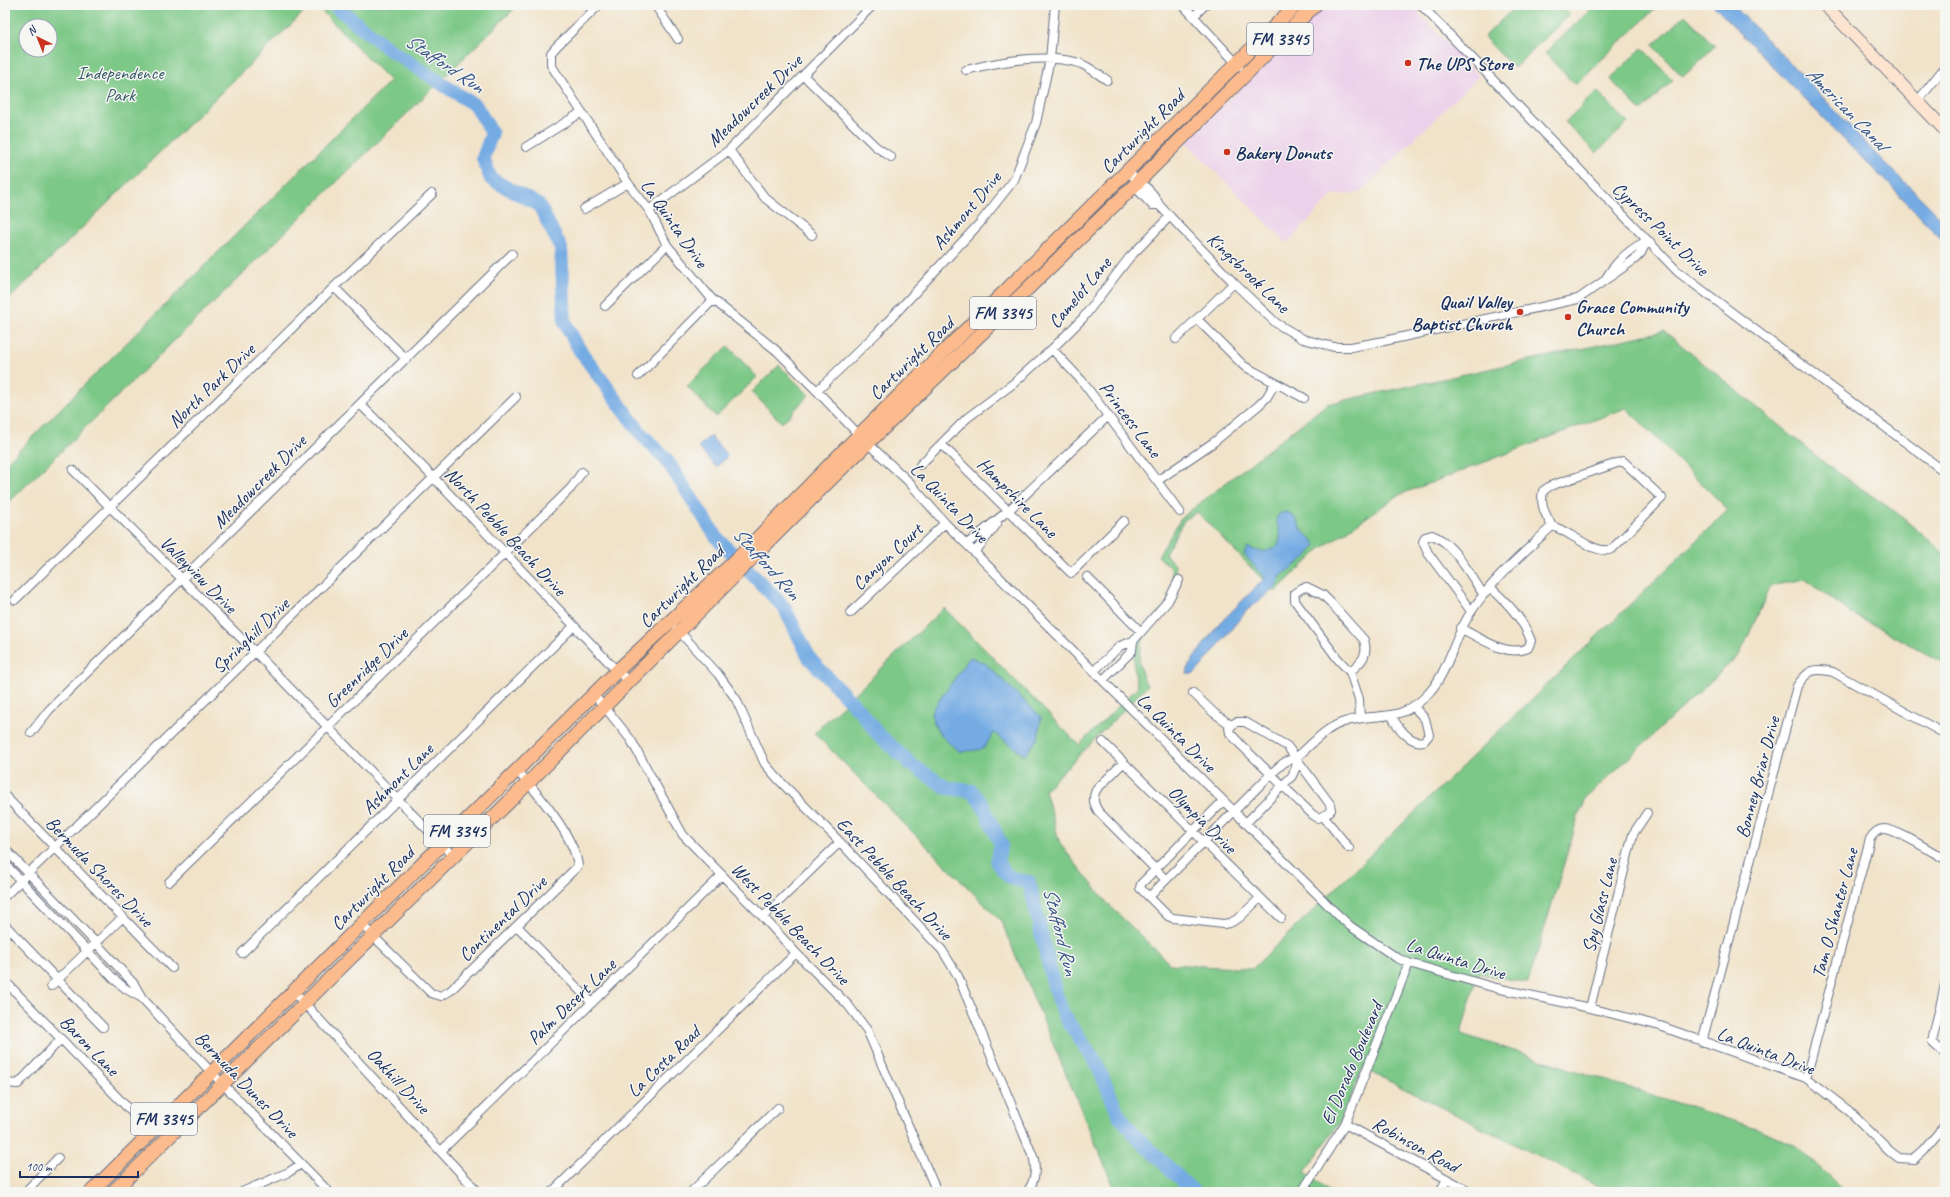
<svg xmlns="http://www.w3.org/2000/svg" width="1950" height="1197" font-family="Caveat,sans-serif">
	<rect width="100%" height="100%" fill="#f6f6f2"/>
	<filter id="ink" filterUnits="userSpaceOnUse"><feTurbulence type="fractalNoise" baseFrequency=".025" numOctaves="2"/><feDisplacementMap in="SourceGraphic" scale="8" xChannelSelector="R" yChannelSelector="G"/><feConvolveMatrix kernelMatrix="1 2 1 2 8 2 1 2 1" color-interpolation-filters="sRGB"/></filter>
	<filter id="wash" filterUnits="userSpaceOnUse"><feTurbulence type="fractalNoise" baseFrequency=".012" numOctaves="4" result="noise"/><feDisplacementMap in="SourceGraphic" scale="16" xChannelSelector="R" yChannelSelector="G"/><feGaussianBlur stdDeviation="0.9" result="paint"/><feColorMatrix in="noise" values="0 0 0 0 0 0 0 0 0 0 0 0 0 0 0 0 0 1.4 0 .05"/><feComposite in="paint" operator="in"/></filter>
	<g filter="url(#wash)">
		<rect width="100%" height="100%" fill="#f1e3c9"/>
		<path fill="#ecd1ea" d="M1325 5H1426L1418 13 1479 76 1359 193 1333 195 1287 243 1186 142Z"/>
		<path fill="#7bc886" stroke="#4b7c72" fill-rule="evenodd" d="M5 5H311L5 303ZM26 26H50V50H26Z
			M316 5H518L5 506V464L390 81Z
			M1517 5H1561L1570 14 1514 68 1484 37Z
			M1595 5H1659L1575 85 1545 53Z
			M1685 15 1715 46 1683 77 1653 45Z
			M1642 48 1673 80 1641 111 1610 79Z
			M1597 91 1628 123 1596 153 1565 122Z
			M1664 331 1826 464 1897 513 1945 554V664L1848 611 1805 579 1771 586 1740 654 1587 797 1578 817 1528 983 1478 973 1461 1034 1759 1129 1796 1146 1846 1192H1610L1363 1068 1340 1122 1305 1172 1331 1192H1116L1001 921 814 733 944 608 1079 745 1138 687C1124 642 1148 628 1174 595L1171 568 1158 556 1182 517 1327 404ZM1626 408 1728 510 1252 969 1170 964 1108 904 1060 844 1045 790 1147 686C1126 646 1152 625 1178 597L1175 565 1165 554 1185 519 1197 512 1275 592 1319 550 1399 495Z
			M728 346 757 377 716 417 687 386Z
			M779 365 809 395 782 423 752 392Z"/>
		<path fill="#75abe3" stroke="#486da0" d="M1713 5H1733C1781 53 1828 102 1874 152 1897 176 1922 198 1945 222V243L1894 189 1859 155Z
			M710 436 728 456 716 467 698 447Z
			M1287 512C1298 518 1296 522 1303 531 1308 538 1311 536 1316 545L1306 557 1281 576 1275 588 1246 611 1200 668 1194 674H1187L1189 665 1218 625 1265 578 1244 554 1248 547C1259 553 1265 553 1277 547 1278 543 1281 539 1280 535 1279 524 1270 514 1287 512Z
			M970 657 985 663 1041 717 1038 738 1025 755 994 733 983 749 961 752C946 741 934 732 931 712Z"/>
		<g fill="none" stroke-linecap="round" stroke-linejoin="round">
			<path stroke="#75abe3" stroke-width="14" d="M334 5 390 50 476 106 492 133 483 158 491 179 539 205 561 248 565 323 579 349 642 435 666 459 717 538 784 607 810 659 862 713 877 733 912 765 947 788 972 791 982 804 1001 844 997 862C1007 877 1010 880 1029 882L1055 991 1064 1016 1096 1062 1119 1115 1136 1136 1194 1192"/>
		</g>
	</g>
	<g filter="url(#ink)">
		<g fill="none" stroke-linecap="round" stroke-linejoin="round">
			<defs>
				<path id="street" d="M599 5 556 47 551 53V65L628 183 649 210 667 245 711 298 777 351 817 391 859 435 908 481 945 523 1336 913 1350 926 1397 958 1409 963 1496 988 1590 1008 1660 1026 1806 1078 1849 1111 1891 1152 1899 1158 1914 1159 1923 1151 1945 1125
					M655 5 678 39
					M1183 5 1239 66
					M1421 5 1678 272 1945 472
					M1194 16 1205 5
					M966 70C1001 61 1044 53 1079 63 1088 66 1099 75 1107 80
					M804 76 875 146 891 157
					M1917 102 1945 67
					M526 147 582 112
					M729 150 765 198 812 235
					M1128 172C1139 183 1153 189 1159 205L1234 283 1276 323 1303 339 1334 347H1351L1384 341 1578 299 1634 260 1641 253 1647 241
					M1138 182V190L1152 205H1159
					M584 209 628 183
					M649 210 729 150 873 5
					M1606 278C1616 262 1629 249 1647 241
					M334 287 406 359
					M605 306 667 245
					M1197 319 1244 366 1304 398
					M1176 339 1234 283
					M1052 349 1082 381 1180 512
					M638 376 713 300
					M817 391 878 332 979 224 1014 180 1036 123 1050 59 1055 5
					M360 404 434 478 617 671 629 681
					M941 444 1071 573 1124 521
					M1623 461 1662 498 1612 549C1595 556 1570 531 1552 526 1545 514 1540 505 1543 491L1550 486Z
					M920 465 967 418 1014 383 1052 349 1083 318 1129 258 1170 216
					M73 470 255 652 453 856
					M1157 481 1214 442 1258 406 1267 397 1275 383
					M967 544 1009 510 1108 416
					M975 552 997 524
					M1087 577 1141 632
					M15 600 334 287 432 194
					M1471 611 1428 553 1423 542 1425 537 1432 535C1453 542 1471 576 1483 594
					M850 613 945 523
					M1460 628C1479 637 1507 658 1528 648L1531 641C1523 618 1507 603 1490 587
					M677 629 718 674 736 699 765 764 778 779 840 842 942 950 958 976 1034 1159C1036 1172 1035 1181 1027 1192
					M1094 671 1120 646 1133 641 1168 601 1179 580
					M1350 672C1361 662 1369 656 1364 640L1331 603 1323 595 1307 587 1302 588 1295 593V601L1337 658 1350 672 1359 699 1360 718
					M1103 680 1132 651 1133 641
					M1193 693 1214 713 1231 725
					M593 695 604 706 631 740 683 835 763 917 796 953 848 1005 867 1030 937 1192
					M1392 716C1397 727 1411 745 1424 741L1429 735 1425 719 1413 706
					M1236 722H1245L1287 746 1330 804 1331 810 1327 814 1318 818 1313 815 1241 745 1230 733 1229 728Z
					M31 733 49 710 512 254
					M1103 742 1281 918
					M1123 763 1096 790C1092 799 1094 804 1098 811L1166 880
					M5 796 172 968
					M1223 801 1141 884 1140 888 1168 916 1173 918 1223 924 1230 923 1239 918 1260 898
					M1323 816 1349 848
					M1246 823 1292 776 1296 767 1297 758
					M5 849 96 943 134 984 142 998 126 989 114 979 5 864
					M169 882 504 554 571 488 582 472
					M5 896 516 397
					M1149 897 1271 774C1276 770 1282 763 1287 761 1291 759 1295 759 1298 756 1313 744 1324 728 1344 722 1376 711 1396 725 1425 697 1449 674 1453 638 1471 612 1492 579 1524 553 1552 526
					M763 917 840 842
					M5 925 103 1027
					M362 925 431 993 441 996 450 991 578 866C575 837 537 792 517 771
					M517 926 592 1003
					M242 953 574 626
					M5 981 151 1132
					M1945 985 1932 1042 1945 1054
					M51 986 123 917
					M294 992 478 1192
					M142 998 212 1073 329 1192
					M1590 1008 1633 834 1647 813
					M1702 1042 1797 686C1808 670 1814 667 1833 672L1945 734
					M1806 1078 1870 839C1873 834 1877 829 1884 829 1897 829 1932 852 1945 859
					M5 1083 18 1084 61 1039
					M1345 1124 1471 1192
					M442 1150 722 875
					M25 1192 58 1158
					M242 1192 289 1172 301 1164
					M552 1192 796 953
					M691 1192 778 1108
					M1302 1192 1345 1124 1409 963
					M1440 1192 1447 1179"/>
				<path id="secondary" d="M1825 5 1945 130"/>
				<path id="primary" d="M91 1192 617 671 738 558 859 435 1296 5
					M113 1192 528 783 834 476 1138 182 1315 5"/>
			</defs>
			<use href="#street" stroke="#666e83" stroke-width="10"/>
			<use href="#secondary" stroke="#666e83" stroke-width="14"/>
			<use href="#primary" stroke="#666e83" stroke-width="15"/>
			<use href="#street" stroke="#fff" stroke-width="8"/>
			<use href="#secondary" stroke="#fde4d1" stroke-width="12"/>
			<use href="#primary" stroke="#fbbb8d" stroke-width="13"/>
		</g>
	</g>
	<g fill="#c8321e" stroke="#f6f6f2" stroke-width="1.5">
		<circle cx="1408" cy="63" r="4"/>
		<circle cx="1227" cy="152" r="4"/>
		<circle cx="1520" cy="312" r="4"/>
		<circle cx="1568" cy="317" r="4"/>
	</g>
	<g text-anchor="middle" stroke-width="3" stroke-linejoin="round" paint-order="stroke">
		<g fill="#f6f6f2" stroke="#5d6b8a" stroke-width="1">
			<rect x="1247" y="23" width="66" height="32" rx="3"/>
			<rect x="970" y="297" width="66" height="32" rx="3"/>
			<rect x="424" y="815" width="66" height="32" rx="3"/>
			<rect x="131" y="1103" width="66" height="32" rx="3"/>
		</g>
		<g font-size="18" font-weight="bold" fill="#1b2f5e">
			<text x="1280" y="45">FM 3345</text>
			<text x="1003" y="319">FM 3345</text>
			<text x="457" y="837">FM 3345</text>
			<text x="164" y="1125">FM 3345</text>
		</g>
		<g font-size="19" font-weight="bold" fill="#1b2f5e" stroke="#f6f6f2" text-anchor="start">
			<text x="1416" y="70">The UPS Store</text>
			<text x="1235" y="159">Bakery Donuts</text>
			<text x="1512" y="308" text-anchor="end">Quail Valley<tspan x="1512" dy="22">Baptist Church</tspan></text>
			<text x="1576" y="313">Grace Community<tspan x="1576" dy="22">Church</tspan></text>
		</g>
		<g font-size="19" fill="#385d6a" stroke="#f6f6f2">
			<text x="120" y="79">Independence<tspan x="120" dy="22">Park</tspan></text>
		</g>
		<g font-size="19" fill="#1b2f5e" stroke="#f6f6f2">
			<text transform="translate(754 100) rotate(-44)" y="7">Meadowcreek Drive</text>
			<text transform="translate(1142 131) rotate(-45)" y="7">Cartwright Road</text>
			<text transform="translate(966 210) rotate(-50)" y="7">Ashmont Drive</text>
			<text transform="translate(675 223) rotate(55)" y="7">La Quinta Drive</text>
			<text transform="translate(1661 228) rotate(44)" y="7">Cypress Point Drive</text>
			<text transform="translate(1249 272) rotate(44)" y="7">Kingsbrook Lane</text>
			<text transform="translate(1079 292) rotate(-50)" y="7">Camelot Lane</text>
			<text transform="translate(911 358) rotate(-44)" y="7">Cartwright Road</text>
			<text transform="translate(211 385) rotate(-44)" y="7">North Park Drive</text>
			<text transform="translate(1131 419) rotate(53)" y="7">Princess Lane</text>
			<text transform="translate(259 481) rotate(-45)" y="7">Meadowcreek Drive</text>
			<text transform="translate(1018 497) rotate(45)" y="7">Hampshire Lane</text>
			<text transform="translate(950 502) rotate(46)" y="7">La Quinta Drive</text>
			<text transform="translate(506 531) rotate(47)" y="7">North Pebble Beach Drive</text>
			<text transform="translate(887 556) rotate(-43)" y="7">Canyon Court</text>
			<text transform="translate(199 574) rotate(45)" y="7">Valleyview Drive</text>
			<text transform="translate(681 586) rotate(-44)" y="7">Cartwright Road</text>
			<text transform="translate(250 635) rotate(-44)" y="7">Springhill Drive</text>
			<text transform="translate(366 667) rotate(-44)" y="7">Greenridge Drive</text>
			<text transform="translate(1177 732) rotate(45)" y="7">La Quinta Drive</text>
			<text transform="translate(1757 777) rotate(-75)" y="7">Bonney Briar Drive</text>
			<text transform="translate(397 778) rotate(-45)" y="7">Ashmont Lane</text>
			<text transform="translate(1203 819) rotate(45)" y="7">Olympia Drive</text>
			<text transform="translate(100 871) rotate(46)" y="7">Bermuda Shores Drive</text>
			<text transform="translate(895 878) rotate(47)" y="7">East Pebble Beach Drive</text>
			<text transform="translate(372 888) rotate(-45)" y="7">Cartwright Road</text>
			<text transform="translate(1599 905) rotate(-76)" y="7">Spy Glass Lane</text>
			<text transform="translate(1834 913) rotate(-75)" y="7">Tam O Shanter Lane</text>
			<text transform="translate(502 918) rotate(-44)" y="7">Continental Drive</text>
			<text transform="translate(791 923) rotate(46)" y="7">West Pebble Beach Drive</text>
			<text transform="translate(1456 958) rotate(17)" y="7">La Quinta Drive</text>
			<text transform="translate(571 1001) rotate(-44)" y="7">Palm Desert Lane</text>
			<text transform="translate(90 1045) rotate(46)" y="7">Baron Lane</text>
			<text transform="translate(1766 1050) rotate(21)" y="7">La Quinta Drive</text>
			<text transform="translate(663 1061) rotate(-44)" y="7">La Costa Road</text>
			<text transform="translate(1351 1063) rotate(-67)" y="7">El Dorado Boulevard</text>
			<text transform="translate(399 1080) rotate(47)" y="7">Oakhill Drive</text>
			<text transform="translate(247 1084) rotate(46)" y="7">Bermuda Dunes Drive</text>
			<text transform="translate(1416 1144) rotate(29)" y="7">Robinson Road</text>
		</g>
		<g font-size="20" font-style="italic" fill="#365486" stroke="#f6f6f2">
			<text transform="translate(445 63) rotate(34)" y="7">Stafford Run</text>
			<text transform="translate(1847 108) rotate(46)" y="7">American Canal</text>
			<text transform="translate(767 563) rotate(48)" y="7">Stafford Run</text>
			<text transform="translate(1061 931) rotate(76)" y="7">Stafford Run</text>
		</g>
	</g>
	<rect width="1950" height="1197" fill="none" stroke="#f6f6f2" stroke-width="20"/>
	<g transform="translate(38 38) rotate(317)"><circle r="19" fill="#f6f6f2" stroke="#9ea6b7"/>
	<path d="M0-3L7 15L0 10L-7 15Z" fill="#c8321e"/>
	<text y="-6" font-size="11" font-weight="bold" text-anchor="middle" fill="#1b2f5e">N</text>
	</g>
	<path d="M20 1171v6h118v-6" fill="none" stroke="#1b2f5e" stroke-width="2"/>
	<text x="26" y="1171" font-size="12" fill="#1b2f5e" stroke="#f6f6f2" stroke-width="3" paint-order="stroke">100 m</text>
</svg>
